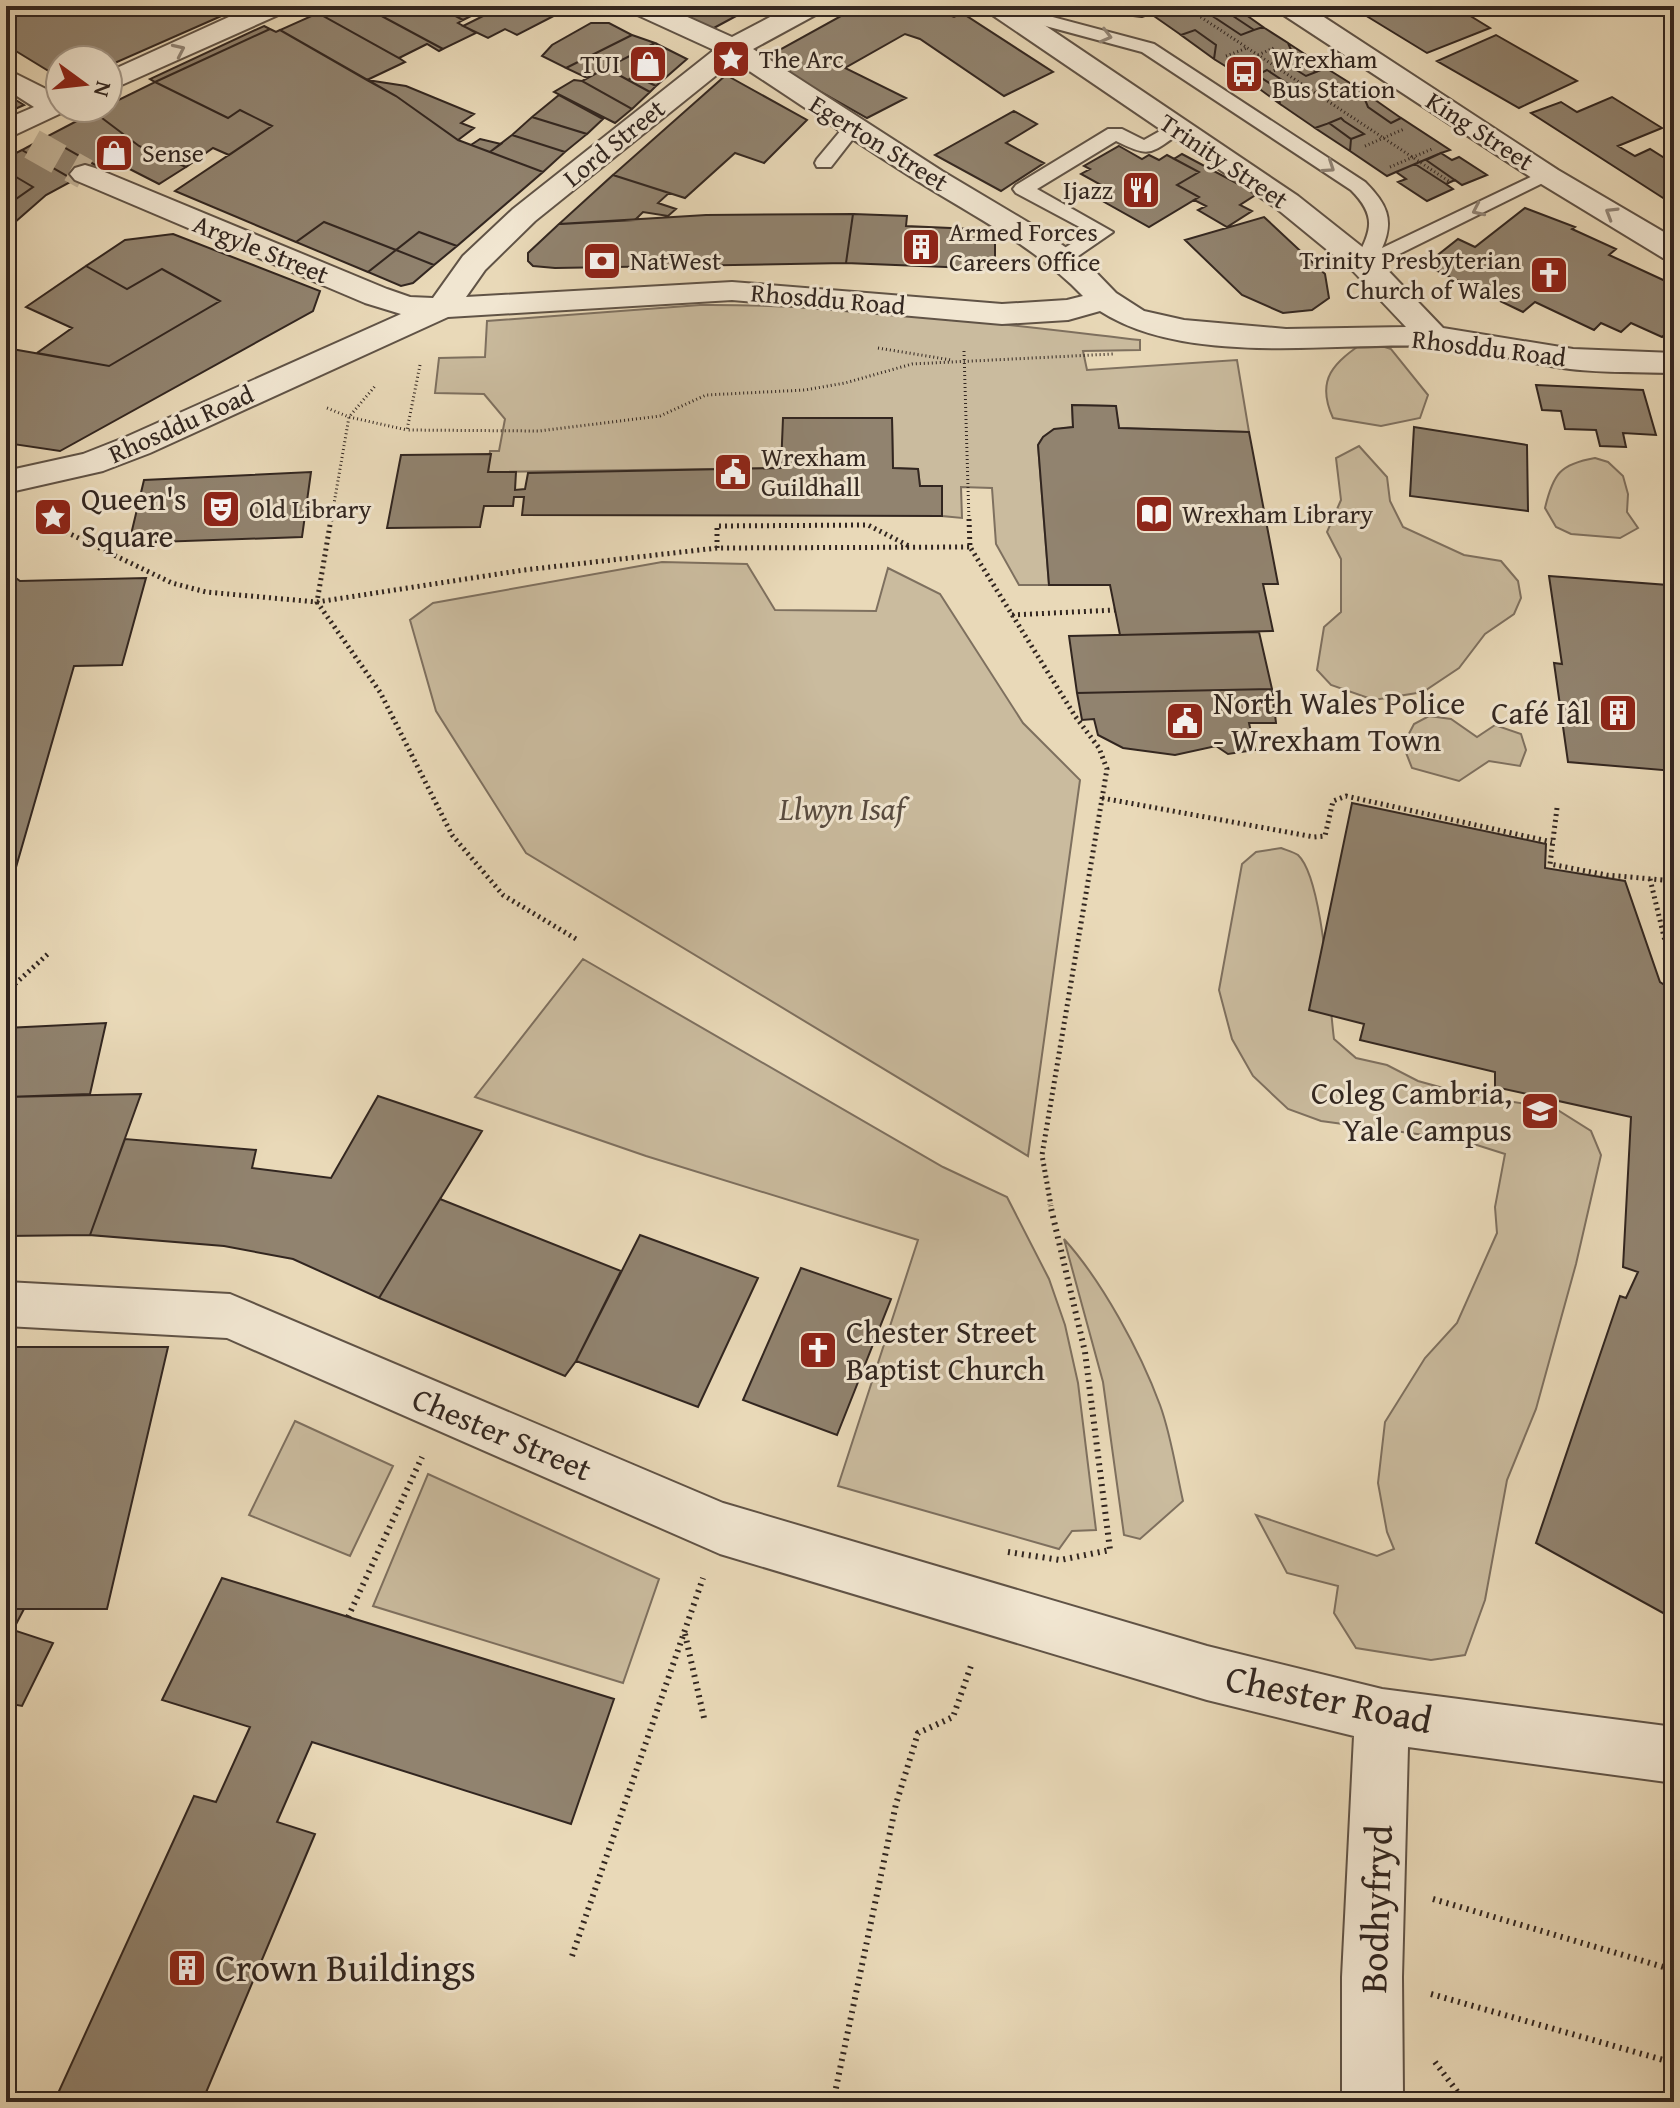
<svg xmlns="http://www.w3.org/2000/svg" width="1680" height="2108" font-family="'Gentium Book Plus',serif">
	<rect width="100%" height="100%" fill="#e9d9b8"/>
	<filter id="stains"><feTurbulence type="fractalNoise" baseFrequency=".0025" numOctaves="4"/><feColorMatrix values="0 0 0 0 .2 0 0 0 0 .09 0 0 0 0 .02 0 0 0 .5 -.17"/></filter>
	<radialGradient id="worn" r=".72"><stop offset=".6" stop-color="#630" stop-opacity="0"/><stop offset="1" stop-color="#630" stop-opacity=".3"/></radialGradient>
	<path fill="#cabb9e" stroke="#7e705f" stroke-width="2" d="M700 305C848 304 993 323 1140 340V350L1083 351 1087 370 1237 360 1249 432 1119 428 1115 406 1072 405 1073 427C1057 429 1046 431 1038 445L1049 585H1019L996 544 992 488 961 487 962 518 942 516V486H920L918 469 893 468 892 418H784L781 468 488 472 490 451H499L505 419 484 394 435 393 439 358 485 357 487 321Z
		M1366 341 1391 349 1428 395 1420 418 1381 426 1333 418C1315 379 1334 362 1366 341Z
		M1359 446 1387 477 1390 501 1403 527 1464 555 1501 561 1518 581 1521 598 1514 614 1485 634 1459 668 1423 692 1374 700 1331 685 1317 670 1324 627 1341 612V559L1327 532 1341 500 1336 458Z
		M1595 458 1608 462 1623 476 1628 494 1627 512 1638 528 1620 538 1571 534 1556 527 1545 508C1553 474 1560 464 1595 458Z
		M662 562 747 564 775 610 876 611 888 568 940 594 1023 723 1080 780 1028 1156 526 853 436 711 410 620 433 603Z
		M1429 716 1451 719 1477 737 1495 725 1521 734 1526 750 1520 766 1489 761 1459 781 1412 768 1403 745 1414 724Z
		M1281 848C1286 850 1294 852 1298 855 1323 878 1329 1001 1334 1039L1356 1058 1387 1065 1418 1081 1465 1094 1556 1109 1591 1131 1601 1155 1576 1264 1536 1409 1507 1480 1485 1600 1465 1655 1431 1660 1356 1648 1334 1613 1338 1586 1287 1573 1256 1515 1377 1556 1394 1549 1387 1532 1378 1483 1385 1422 1425 1358 1457 1323 1497 1233 1495 1207 1505 1154 1461 1140 1321 1121 1288 1109 1253 1076 1232 1039 1219 990 1242 864 1256 852Z
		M583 959 943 1167 1007 1197 1049 1279 1065 1325 1078 1383 1096 1530 1072 1531 1059 1549 838 1486 918 1240 646 1156 475 1097Z
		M1064 1239C1102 1281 1140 1351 1160 1405 1171 1435 1176 1470 1183 1501L1140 1539 1124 1535 1103 1382Z
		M295 1421 393 1466 350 1556 249 1515Z
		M428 1474 659 1579 623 1683 373 1606Z"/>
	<path fill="#91836f" stroke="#322620" stroke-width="2" d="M6 6H244L108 66V60H60V78L6 45Z
		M333 6H363L443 49 439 51 427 44 399 58 318 13Z
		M363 6H437L463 20 458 23 476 33 443 49Z
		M437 6H491L463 20Z
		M503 6H573L517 35 505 29 488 38 463 26Z
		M667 6H750L751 8 712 29Z
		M667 6H750L751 8 712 29Z
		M859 6H951L941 12 954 17 962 13 1053 72 1004 96 920 39 905 34 845 68 906 98 867 118 763 59Z
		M1041 6H1233L1242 12 1233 16 1254 30 1263 27 1288 43 1295 59 1316 72 1326 68 1361 90 1368 107 1391 123 1401 118 1450 150 1441 153 1452 160 1459 157 1487 175 1462 185 1455 180 1446 184 1453 189 1427 201 1398 182 1406 179 1396 172 1387 176 1350 151 1351 139 1329 123 1315 128 1280 104 1277 88 1257 75 1246 79 1214 59 1216 45 1195 30 1181 35 1151 14 1142 17Z
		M1077 6H1111L1109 13 1076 10Z
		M1111 6H1155L1154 13 1142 17 1109 13Z
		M1197 6H1233L1237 9 1214 17Z
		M1376 6H1454L1490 28 1427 53 1360 12Z
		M1600 6H1640L1622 16Z
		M1237 9 1242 12 1233 16 1254 30 1241 35 1214 17Z
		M1242 12 1263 27 1254 30 1233 16Z
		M318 13 399 58 405 62 367 80 280 30Z
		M591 23H609L632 35 566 68 542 56 552 45Z
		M264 26 270 29 155 82 150 79Z
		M270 29 276 32 280 30 396 96 458 140 543 172 457 246 419 232 396 250 324 222 296 242 175 191 272 126 240 110 228 118 155 82Z
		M1195 30 1216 45 1214 59 1181 35Z
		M632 35 655 43 587 78 566 68Z
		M1496 35 1577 81 1519 108 1437 61Z
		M655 43 687 59 656 86 635 76 628 80 606 68Z
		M1288 43 1326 68 1316 72 1295 59Z
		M1295 59 1316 72 1306 76 1285 63Z
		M606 68 650 92 632 109 582 81Z
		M1267 70 1288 84 1277 88 1257 75Z
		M726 75 807 120 764 163 735 153 685 198 613 175Z
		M1257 75 1277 88 1280 104 1246 79Z
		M635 76 656 86 650 92 628 80Z
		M367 80 406 86 474 114 461 123 474 128 458 140 396 96Z
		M574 80 582 81 632 109 615 123 554 92Z
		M155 82 228 118 240 110 272 126 229 155 213 148 186 167 139 146 94 112Z
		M1361 90 1401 118 1391 123 1368 107Z
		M6 94 24 105 6 113Z
		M559 95 603 119 587 134 532 117Z
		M1612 97 1662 128 1618 146 1635 156 1650 149 1674 164V205L1531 113 1561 102 1577 112Z
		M1014 111 1037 124 1006 143 1044 163 1001 191 935 155Z
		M94 112 139 146 186 167 159 184 112 160 99 167 46 137Z
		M532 117 587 134 565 152 512 135Z
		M1341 118 1344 121 1364 134 1351 139 1329 123Z
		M1329 123 1351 139 1350 151 1315 128Z
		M512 135 565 152 543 172 490 152Z
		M46 137 99 167 74 180 22 150Z
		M480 139 501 144 490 152 471 145Z
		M1119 146 1142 159 1149 155 1159 160 1167 155 1199 172 1177 185 1199 197 1149 227 1090 194 1103 186 1081 174 1090 169 1084 166Z
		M22 150 74 180 46 195 14 223 6 219V206L33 187 6 171V158Z
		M1441 153 1452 160 1459 157 1487 175 1462 185 1455 180 1446 184 1453 189 1427 201 1398 182 1406 179 1396 172Z
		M1441 153 1452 160 1459 157 1487 175 1462 185 1426 160Z
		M1182 154 1257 194 1240 205 1252 211 1227 227 1198 210 1206 206 1194 200 1199 197 1177 185 1199 172 1174 159Z
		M1415 164 1446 184 1453 189 1427 201 1398 182 1406 179 1396 172Z
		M6 171 33 187 6 206Z
		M613 175 669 193 658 203 676 209 668 216 643 212 635 220 559 224Z
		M1525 208 1575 227 1572 229 1616 249 1609 255 1674 285V292L1668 297 1674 300V326L1662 337 1631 323 1621 332 1601 323 1594 330 1535 302 1523 312 1425 265 1458 239 1475 247Z
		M853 214 907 216 906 226 995 230V269L846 263Z
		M853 214 846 263 555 268 533 266 528 261V253L559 224 706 215Z
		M1264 217 1325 274 1329 298 1312 310 1283 313 1242 295 1185 240Z
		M324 222 396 250 368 272 296 242Z
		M419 232 457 246 434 265 396 250Z
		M173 234 320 291 313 311 60 451 6 443V348L109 366 220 301 162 269 127 289 86 266 125 240Z
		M396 250 434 265 413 283 401 286 368 272Z
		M86 266 127 289 162 269 220 301 109 366 37 353 72 328 26 307Z
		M1536 385 1643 390 1656 435 1623 433 1626 447 1600 446 1596 430 1565 429 1561 411 1542 410Z
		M1072 405 1116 406 1119 428 1249 432 1278 584H1263L1273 631 1120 635 1110 585H1049L1038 445 1043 437 1054 429 1073 427Z
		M783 418H892L893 468 918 469 920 486H942V516L522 515 524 497H514L513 506H484L480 527 387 528 401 455 491 454 488 472H516L515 490 525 489 528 473 781 468Z
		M1414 427 1527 445 1528 511 1410 496Z
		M311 472 302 537 129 543 144 480Z
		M6 571 20 581 146 578 122 665 74 666 6 902Z
		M1549 576 1668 585 1674 612V771L1568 762 1554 663 1562 664Z
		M1259 632 1272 689 1077 693 1069 636Z
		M1272 689 1276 723H1249L1255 750 1228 754 1216 746 1175 755 1123 748 1098 735 1094 719 1082 720 1077 693Z
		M1352 803 1546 844 1545 868 1625 881 1660 982 1674 991V1619L1536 1543 1620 1296 1626 1298 1638 1272 1623 1267 1631 1117 1495 1087V1072L1360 1040 1364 1024 1309 1010Z
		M106 1023 90 1094 6 1097V1028Z
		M141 1094 90 1235 6 1236V1097Z
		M378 1096 482 1131 379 1298 293 1259 224 1246 90 1235 125 1139 256 1150 252 1168 331 1178Z
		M440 1199 621 1271 576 1361 565 1376 379 1298Z
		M640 1235 758 1278 698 1407 576 1361Z
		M801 1268 891 1299 837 1435 743 1400Z
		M9 1347H168L107 1609H6V1358Z
		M222 1578 614 1699 571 1824 312 1742 277 1822 315 1834 202 2102H54L194 1796 216 1802 250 1727 162 1700Z
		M6 1609H24L13 1630 53 1643 22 1706 6 1703Z"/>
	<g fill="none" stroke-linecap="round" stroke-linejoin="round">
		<path stroke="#c4b59a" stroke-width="31" stroke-dasharray="31 15" stroke-linecap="butt" d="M32 144 85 174"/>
		<defs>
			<path id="lane" d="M997 6H1011L1154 44 1365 182C1386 203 1395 219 1382 248L1541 172H1555L1557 176 1371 268H1357L1354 264C1370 232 1379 218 1351 190L1142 52 997 13Z
				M853 121 862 127 859 131 831 167H817L815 163 817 159 847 123Z
				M1176 122 1182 124 1185 128 1182 132C1150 153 1152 159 1116 141L1037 189 1113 232 1068 263H1054L1051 259 1054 255 1089 232 1016 193 1013 189 1016 185 1108 129H1122L1144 140Z"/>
			<path id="street" d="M253 6H288L285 12 108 91V72Z
				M628 6H663L732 37 791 6H824L821 12 753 49 942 171 1041 230 1085 261 1116 293 1144 311 1184 320 1286 329 1406 327 1353 271 1276 208 988 12 985 6H1016L1298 196 1375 257 1443 328 1573 349 1674 353V373C1640 372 1604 373 1570 369 1524 363 1477 348 1431 346 1332 342 1187 367 1100 311L1068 320 1002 324 732 300 448 317 150 453 103 471 6 493V471L83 454 126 437 401 314 365 303 75 180 70 174 75 168 85 165 95 168 387 289 410 297 433 298 463 256 513 209 714 50 631 12ZM734 61C797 102 860 145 924 185 979 219 1038 249 1083 296L1067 300 1002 304 732 282 466 297 485 270 535 221Z
				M1276 6H1307L1558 170 1674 238V260L1663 258 1538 182 1279 12Z
				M6 69 60 96V108H72L6 139V119L34 107 6 89Z
				M6 1282 230 1294 723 1503 1207 1646 1382 1689 1674 1727V1783L1408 1747 1402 1977 1403 2095 1407 2102H1345L1342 2095V1977L1354 1736 1207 1700 720 1554 227 1338 6 1326Z"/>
		</defs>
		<use href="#lane" stroke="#605346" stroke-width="4"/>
		<use href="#street" stroke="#605346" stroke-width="4"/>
		<path stroke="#322620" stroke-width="3" stroke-dasharray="1 3" stroke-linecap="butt" d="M1184 6 1450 182
			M1234 6 1247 15
			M1258 55 1276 47
			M1226 56 1247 48
			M1270 72 1289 65
			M1365 146 1404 129
			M1390 167 1432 149
			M878 348 951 360
			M964 351 969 521
			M420 365 407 430 539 431 660 416 706 395 805 390 845 383 912 364 1113 354
			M327 408 349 417 407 430
			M39 519 44 521
			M331 521 349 417 376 385"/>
		<path stroke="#322620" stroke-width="5" stroke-dasharray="2 4" stroke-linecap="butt" d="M39 519 172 583 206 592 317 602 524 570 717 548 970 547
			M331 519 317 602 380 692 452 835 503 895 576 939
			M969 519 970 547 1075 716 1099 748 1107 769 1042 1155 1051 1206
			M717 548V526L868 525 909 546
			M1012 615 1115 610
			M1102 798 1314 837 1325 836 1333 801 1346 796 1552 842
			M1557 808 1550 864 1607 875 1674 881
			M1650 879 1674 978
			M6 992 49 953"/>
		<path stroke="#322620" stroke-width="6" stroke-dasharray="2 5" stroke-linecap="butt" d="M1008 1552 1060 1560 1110 1550 1085 1352 1050 1204
			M348 1617 422 1457
			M685 1634 704 1718
			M1433 1899 1674 1970
			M572 1956 703 1578
			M1431 1994 1674 2063
			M1435 2062 1465 2102
			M833 2102 896 1804 918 1733 953 1717 972 1663"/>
		<use href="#lane" fill="#f1e6d1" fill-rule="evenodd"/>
		<use href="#street" fill="#f1e6d1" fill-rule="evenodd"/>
	</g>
	<defs><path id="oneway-chevron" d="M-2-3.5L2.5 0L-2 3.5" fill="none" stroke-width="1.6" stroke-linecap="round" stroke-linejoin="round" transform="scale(2)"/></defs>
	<g stroke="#928678">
		<use href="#oneway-chevron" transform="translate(1106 36) rotate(14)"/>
		<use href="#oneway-chevron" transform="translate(179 50) rotate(-25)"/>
		<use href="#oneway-chevron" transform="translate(1329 167) rotate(34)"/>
		<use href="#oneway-chevron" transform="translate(1478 210) rotate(155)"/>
		<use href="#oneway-chevron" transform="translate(1611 213) rotate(-149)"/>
	</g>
	<defs>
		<symbol id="sight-square" viewBox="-11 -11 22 22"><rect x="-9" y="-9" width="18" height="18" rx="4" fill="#8f2418" stroke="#f1e6d1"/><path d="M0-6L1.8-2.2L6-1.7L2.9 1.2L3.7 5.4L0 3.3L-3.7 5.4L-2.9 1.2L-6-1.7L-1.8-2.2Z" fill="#fff"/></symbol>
		<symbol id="shop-square" viewBox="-11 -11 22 22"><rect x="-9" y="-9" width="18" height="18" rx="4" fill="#8f2418" stroke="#f1e6d1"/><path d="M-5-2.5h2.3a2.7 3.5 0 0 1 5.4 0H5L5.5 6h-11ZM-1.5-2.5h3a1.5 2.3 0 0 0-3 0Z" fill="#fff"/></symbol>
		<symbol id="bus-square" viewBox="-11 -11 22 22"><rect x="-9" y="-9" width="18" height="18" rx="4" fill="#8f2418" stroke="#f1e6d1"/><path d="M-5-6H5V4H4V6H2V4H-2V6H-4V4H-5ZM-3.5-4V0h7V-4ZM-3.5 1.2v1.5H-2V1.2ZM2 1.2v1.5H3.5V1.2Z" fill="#fff"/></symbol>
		<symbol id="restaurant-square" viewBox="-11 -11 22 22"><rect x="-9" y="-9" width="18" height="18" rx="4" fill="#8f2418" stroke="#f1e6d1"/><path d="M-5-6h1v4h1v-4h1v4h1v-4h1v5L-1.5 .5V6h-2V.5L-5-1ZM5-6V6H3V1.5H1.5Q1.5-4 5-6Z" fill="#fff"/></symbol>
		<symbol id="building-square" viewBox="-11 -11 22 22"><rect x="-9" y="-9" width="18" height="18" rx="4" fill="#8f2418" stroke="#f1e6d1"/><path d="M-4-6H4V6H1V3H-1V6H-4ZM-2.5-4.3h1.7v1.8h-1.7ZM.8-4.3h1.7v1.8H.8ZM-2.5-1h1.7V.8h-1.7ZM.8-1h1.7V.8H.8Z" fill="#fff"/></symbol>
		<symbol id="bank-square" viewBox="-11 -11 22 22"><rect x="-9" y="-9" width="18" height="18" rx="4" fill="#8f2418" stroke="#f1e6d1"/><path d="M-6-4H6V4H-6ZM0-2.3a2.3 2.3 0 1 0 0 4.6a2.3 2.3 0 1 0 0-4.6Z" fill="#fff"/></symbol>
		<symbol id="church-square" viewBox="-11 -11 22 22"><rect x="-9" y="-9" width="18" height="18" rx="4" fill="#8f2418" stroke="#f1e6d1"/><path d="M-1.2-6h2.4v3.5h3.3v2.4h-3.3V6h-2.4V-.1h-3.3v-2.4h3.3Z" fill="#fff"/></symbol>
		<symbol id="civic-square" viewBox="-11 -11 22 22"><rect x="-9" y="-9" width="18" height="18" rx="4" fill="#8f2418" stroke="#f1e6d1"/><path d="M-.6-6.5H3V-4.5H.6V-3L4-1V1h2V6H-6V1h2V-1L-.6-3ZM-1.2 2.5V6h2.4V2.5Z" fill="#fff"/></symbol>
		<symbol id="theatre-square" viewBox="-11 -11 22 22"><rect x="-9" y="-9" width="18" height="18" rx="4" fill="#8f2418" stroke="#f1e6d1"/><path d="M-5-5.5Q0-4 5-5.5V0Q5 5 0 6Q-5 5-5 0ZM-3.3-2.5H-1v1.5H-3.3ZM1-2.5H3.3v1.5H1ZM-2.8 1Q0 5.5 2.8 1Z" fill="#fff"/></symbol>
		<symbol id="library-square" viewBox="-11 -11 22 22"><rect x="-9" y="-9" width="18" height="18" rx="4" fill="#8f2418" stroke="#f1e6d1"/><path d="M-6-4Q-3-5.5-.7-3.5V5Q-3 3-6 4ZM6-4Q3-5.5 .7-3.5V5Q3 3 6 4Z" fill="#fff"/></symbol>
		<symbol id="university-square" viewBox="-11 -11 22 22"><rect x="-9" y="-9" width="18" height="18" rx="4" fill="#8f2418" stroke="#f1e6d1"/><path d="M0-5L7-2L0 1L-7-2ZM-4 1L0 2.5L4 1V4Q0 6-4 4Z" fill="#fff"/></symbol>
	</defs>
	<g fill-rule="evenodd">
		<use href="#sight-square" x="709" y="37" width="44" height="44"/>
		<use href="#shop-square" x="626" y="42" width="44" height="44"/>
		<use href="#bus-square" x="1222" y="52" width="44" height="44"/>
		<use href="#shop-square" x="92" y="131" width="44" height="44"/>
		<use href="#restaurant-square" x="1119" y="168" width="44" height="44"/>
		<use href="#building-square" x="899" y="225" width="44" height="44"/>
		<use href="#bank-square" x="580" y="239" width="44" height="44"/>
		<use href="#church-square" x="1527" y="253" width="44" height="44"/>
		<use href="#civic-square" x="711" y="450" width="44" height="44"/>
		<use href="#theatre-square" x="199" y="487" width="44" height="44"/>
		<use href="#library-square" x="1132" y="492" width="44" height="44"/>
		<use href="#sight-square" x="31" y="495" width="44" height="44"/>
		<use href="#building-square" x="1596" y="691" width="44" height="44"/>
		<use href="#civic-square" x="1163" y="699" width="44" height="44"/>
		<use href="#university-square" x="1518" y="1089" width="44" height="44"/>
		<use href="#church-square" x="796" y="1328" width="44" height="44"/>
		<use href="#building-square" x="165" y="1946" width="44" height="44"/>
	</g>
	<g text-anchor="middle" stroke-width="6" stroke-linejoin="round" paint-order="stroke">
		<g font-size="26" fill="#322620" stroke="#f1e6d1" text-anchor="start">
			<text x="759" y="68">The Arc</text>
			<text x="1272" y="68">Wrexham<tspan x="1272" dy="30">Bus Station</tspan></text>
			<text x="620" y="73" text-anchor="end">TUI</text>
			<text x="142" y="162">Sense</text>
			<text x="1113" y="199" text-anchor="end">Ijazz</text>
			<text x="949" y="241">Armed Forces<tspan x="949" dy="30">Careers Office</tspan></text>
			<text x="1521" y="269" text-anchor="end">Trinity Presbyterian<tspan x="1521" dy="30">Church of Wales</tspan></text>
			<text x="630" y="270">NatWest</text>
			<text x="761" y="466">Wrexham<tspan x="761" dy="30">Guildhall</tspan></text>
			<text x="249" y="518">Old Library</text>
			<text x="1182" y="523">Wrexham Library</text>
		</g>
		<g font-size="26" fill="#322620" stroke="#f1e6d1">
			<text transform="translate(1480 131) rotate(33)" y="9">King Street</text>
			<text transform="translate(614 143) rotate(-39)" y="9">Lord Street</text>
			<text transform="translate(879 143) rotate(32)" y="9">Egerton Street</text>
			<text transform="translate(1224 161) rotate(34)" y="9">Trinity Street</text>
			<text transform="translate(261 249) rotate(22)" y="9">Argyle Street</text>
			<text transform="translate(828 299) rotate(5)" y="9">Rhosddu Road</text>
			<text transform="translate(1489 348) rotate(7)" y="9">Rhosddu Road</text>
			<text transform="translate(181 424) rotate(-24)" y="9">Rhosddu Road</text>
		</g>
		<g font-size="32" fill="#322620" stroke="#f1e6d1" text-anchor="start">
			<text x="81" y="510">Queen's<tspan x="81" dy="37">Square</tspan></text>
			<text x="1213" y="714">North Wales Police<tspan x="1213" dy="37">- Wrexham Town</tspan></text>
			<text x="1590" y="724" text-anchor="end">Café Iâl</text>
			<text x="1512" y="1104" text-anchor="end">Coleg Cambria,<tspan x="1512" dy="37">Yale Campus</tspan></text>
			<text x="846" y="1343">Chester Street<tspan x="846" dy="37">Baptist Church</tspan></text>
		</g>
		<g font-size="32" font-style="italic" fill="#584b40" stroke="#f1e6d1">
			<text x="842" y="820">Llwyn Isaf</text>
		</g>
		<g font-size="32" fill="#322620" stroke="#f1e6d1">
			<text transform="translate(502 1434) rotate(23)" y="11">Chester Street</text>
		</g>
		<g font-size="38" fill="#322620" stroke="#f1e6d1">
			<text transform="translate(1329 1699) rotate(12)" y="13">Chester Road</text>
			<text transform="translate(1376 1909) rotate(-88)" y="13">Bodhyfryd</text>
		</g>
		<g font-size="38" fill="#322620" stroke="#f1e6d1" text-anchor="start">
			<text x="215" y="1981">Crown Buildings</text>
		</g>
	</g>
	<rect width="1680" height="2108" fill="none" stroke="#e9d9b8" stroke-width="32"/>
	<rect x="8" y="8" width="1664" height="2092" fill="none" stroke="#322620" stroke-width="4"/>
	<rect x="16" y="16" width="1648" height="2076" fill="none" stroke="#322620" stroke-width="2"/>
	<g transform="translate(84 84) rotate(105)"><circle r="38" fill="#f1e6d1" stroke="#a5998a" stroke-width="2"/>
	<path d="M0-6L14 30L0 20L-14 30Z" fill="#8f2418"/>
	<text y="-12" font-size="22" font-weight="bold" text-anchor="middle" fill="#322620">N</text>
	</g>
	<rect width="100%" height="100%" filter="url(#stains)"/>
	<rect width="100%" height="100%" fill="url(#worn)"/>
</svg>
